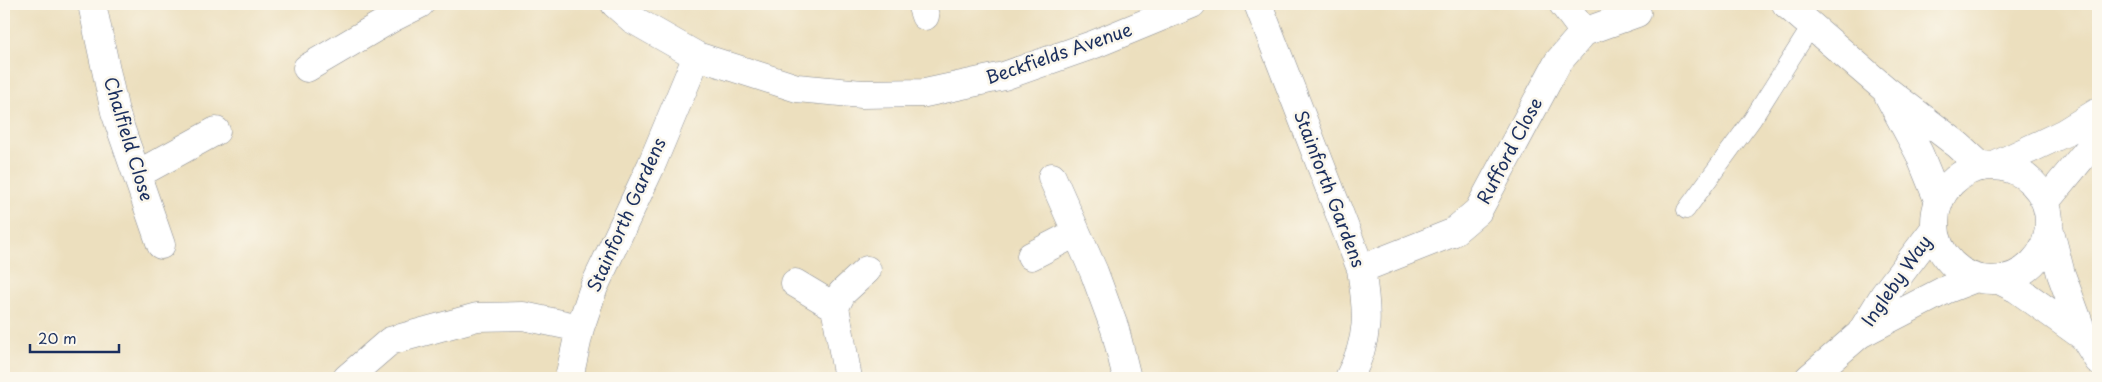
<svg xmlns="http://www.w3.org/2000/svg" width="2102" height="382" font-family="'Playpen Sans',sans-serif">
	<rect width="100%" height="100%" fill="#fbf7ec"/>
	<filter id="ink" filterUnits="userSpaceOnUse"><feTurbulence type="fractalNoise" baseFrequency=".02" numOctaves="2"/><feDisplacementMap in="SourceGraphic" scale="10" xChannelSelector="R" yChannelSelector="G"/><feConvolveMatrix kernelMatrix="1 2 1 2 8 2 1 2 1" color-interpolation-filters="sRGB"/></filter>
	<filter id="wash" filterUnits="userSpaceOnUse"><feTurbulence type="fractalNoise" baseFrequency=".0096" numOctaves="4" result="noise"/><feDisplacementMap in="SourceGraphic" scale="20" xChannelSelector="R" yChannelSelector="G"/><feGaussianBlur stdDeviation="1.12" result="paint"/><feColorMatrix in="noise" values="0 0 0 0 0 0 0 0 0 0 0 0 0 0 0 0 0 1.4 0 .05"/><feComposite in="paint" operator="in"/></filter>
	<g filter="url(#wash)">
		<rect width="100%" height="100%" fill="#ecdfbe"/>
	</g>
	<g filter="url(#ink)">
		<g fill="none" stroke-linecap="round" stroke-linejoin="round">
			<defs>
				<path id="service" d="M1686 210 1752 120 1812 25"/>
				<path id="minor" d="M92 4 115 112 161 245
					M387 4 394 17 420 4
					M615 4 632 19 697 56 797 88 862 94 925 93 1004 76 1095 44 1192 4
					M921 4 925 16
					M1258 4 1361 269C1368 313 1370 338 1349 378
					M1563 4 1584 32
					M1786 4 1885 89 1958 145 1982 167
					M307 68 394 17
					M1888 95 1919 153 1939 202
					M138 174 216 131
					M1052 177 1094 272 1115 329 1127 378
					M1031 256 1076 233
					M1361 269 1452 233 1478 211 1558 62 1584 32 1637 13
					M795 283 835 307
					M347 378 390 341 477 317 523 316 580 328
					M569 378 580 328 594 287 651 166 697 56
					M848 378 835 307 842 293 867 270"/>
				<path id="tertiary" d="M1994 166 2064 133 2098 112
					M1935 223a57 57 0 1 1 114 0a57 57 0 1 1-114 0Z
					M2045 202 2098 138
					M2049 227 2061 274 2084 337 2098 360
					M1999 280 2017 289 2084 337
					M1860 334 1884 295 1935 228
					M1809 378 1860 334 1945 290 1976 278"/>
			</defs>
			<use href="#service" stroke="#84878e" stroke-width="19"/>
			<use href="#minor" stroke="#84878e" stroke-width="29"/>
			<use href="#tertiary" stroke="#84878e" stroke-width="29"/>
			<use href="#service" stroke="#fff" stroke-width="18"/>
			<use href="#minor" stroke="#fff" stroke-width="28"/>
			<use href="#tertiary" stroke="#fff" stroke-width="28"/>
		</g>
	</g>
	<g text-anchor="middle" stroke-width="5" stroke-linejoin="round" paint-order="stroke">
		<g font-size="18" fill="#1b2f5e" stroke="#fbf7ec">
			<text transform="translate(1059 54) rotate(-19)" y="6">Beckfields Avenue</text>
			<text transform="translate(128 139) rotate(73)" y="6">Chalfield Close</text>
			<text transform="translate(1510 151) rotate(-62)" y="6">Rufford Close</text>
			<text transform="translate(1329 189) rotate(69)" y="6">Stainforth Gardens</text>
			<text transform="translate(627 215) rotate(-66)" y="6">Stainforth Gardens</text>
			<text transform="translate(1897 281) rotate(-55)" y="6">Ingleby Way</text>
		</g>
	</g>
	<rect width="2102" height="382" fill="none" stroke="#fbf7ec" stroke-width="20"/>
	<path d="M30 344v8h89v-8" fill="none" stroke="#1b2f5e" stroke-width="2.5"/>
	<text x="38" y="344" font-size="15" fill="#1b2f5e" stroke="#fbf7ec" stroke-width="4" paint-order="stroke">20 m</text>
</svg>
